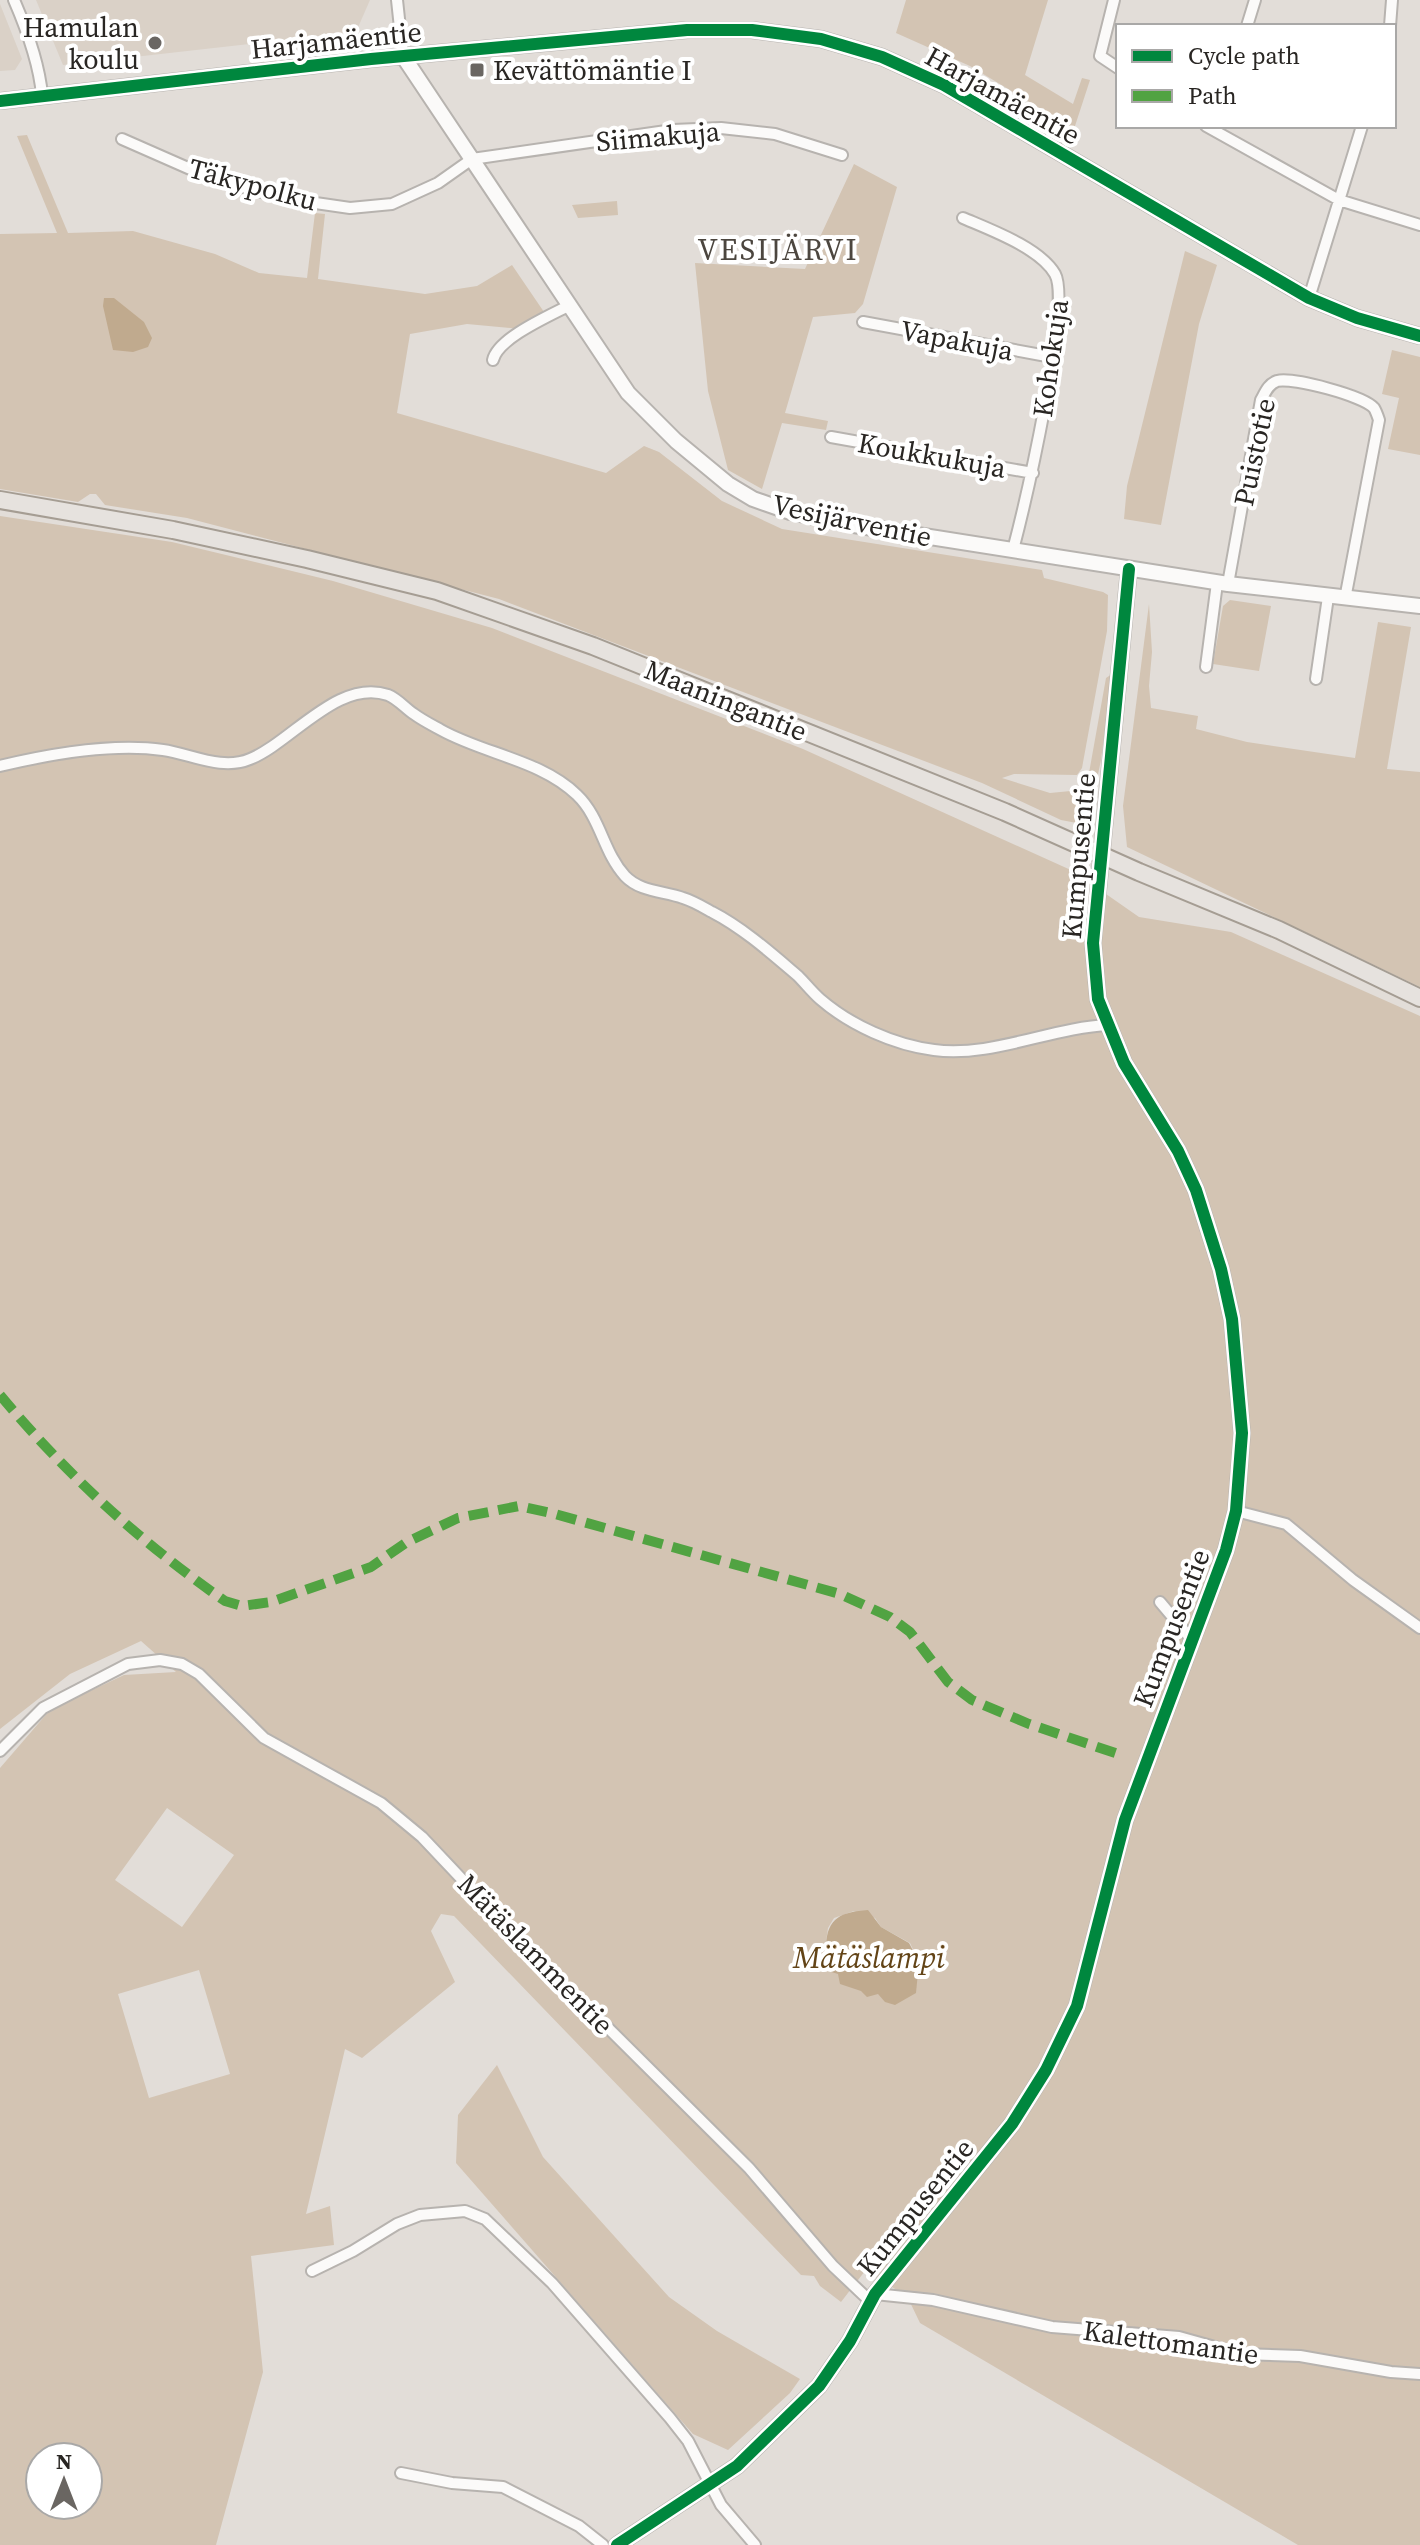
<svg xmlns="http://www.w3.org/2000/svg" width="1420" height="2545" font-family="'Source Serif 4',serif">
	<rect width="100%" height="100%" fill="#e2ddd8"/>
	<path fill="#dad1c7" d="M36 0H370L356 32 63 65Z
		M0 4 22 59 15 70 0 71Z"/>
	<path fill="#d3c4b3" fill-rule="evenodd" d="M906 0H1048L1025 75 1073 104 1082 78 1090 80 1074 129 970 66 896 33Z
		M27 135 68 233 133 231 215 254 259 273 307 278 315 213 325 214 318 279 425 294 477 286 512 265 544 312 520 329 467 324 410 334 397 413 606 473 644 446 659 452 722 501 782 529 1042 570 1044 578 1103 592 1108 595 1107 631 1082 768 1077 775 1014 774 1002 778 1050 793 1081 790 1089 773 1106 678 1112 674 1101 760 1088 822 1082 824 1061 820 982 783 499 599 187 518 105 505 96 494H90L78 502 0 489V234L57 233 17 136Z
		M854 164 897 187 863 304 855 313 813 317 785 413 828 421 826 430 782 423 762 489 728 470 708 391 695 263 805 269Z
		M617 201 618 215 578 218 572 205Z
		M1185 251 1217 265 1199 324 1161 525 1124 519 1127 486Z
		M1392 350 1420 357V455L1388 449 1399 398 1382 394Z
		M0 516 172 542 333 581 492 628 803 749 1073 871 1139 917 1231 932 1420 1016V2545H1298L920 2323 907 2296 865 2271 841 2302 820 2286 814 2276 801 2275 454 1916 441 1914 431 1931 455 1982 362 2058 345 2049 306 2214 330 2206 334 2245 251 2256 263 2372 216 2545H0V1768L50 1710 124 1675 176 1672 141 1641 70 1674 0 1729ZM167 1808 234 1855 182 1927 115 1880ZM854 1911 875 1918 881 1927 910 1943 919 1962 918 1972 823 1962 828 1928 834 1918ZM199 1970 230 2074 149 2098 118 1994ZM40 2457H88V2505H40Z
		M1230 600 1271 606 1259 671 1213 664 1223 606Z
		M1149 604 1152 652 1149 686 1151 708 1198 716 1196 729 1247 742 1355 758 1378 622 1411 627 1387 769 1420 772V987L1127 847 1123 806Z
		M497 2065 543 2157 669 2297 717 2331 800 2379 790 2393 728 2450 693 2434 456 2163 458 2115Z"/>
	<path fill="#c0aa8e" d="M104 298H114L144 322 152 338 148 347 133 352 113 350 103 306Z
		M868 1910 881 1927 909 1943 919 1962 916 1993 895 2005 885 2002 878 1994 867 1997 861 1991 840 1984 838 1974 828 1971C823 1961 825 1956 826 1946 827 1917 842 1912 868 1910Z"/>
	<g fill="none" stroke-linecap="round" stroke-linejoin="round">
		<defs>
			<path id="street" d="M14 0C27 30 39 62 42 95
				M397 0 403 56
				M1114 0 1100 56 1118 68
				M1247 26 1255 0
				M1390 26 1392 0
				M1206 126 1339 200 1420 225
				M122 139 213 179 288 199 350 208 392 204 438 183 472 159 673 130 721 128 775 134 842 155
				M963 218C991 230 1040 248 1055 274 1072 304 1024 508 1013 550
				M1309 298 1362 126
				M863 322 1052 357
				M493 360C498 338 549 316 570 305
				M831 437 1033 473
				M1228 584 1261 400C1265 393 1268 384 1277 381 1293 377 1364 396 1374 408 1376 411 1378 417 1379 420L1345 599
				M1206 667 1217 583
				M1316 679 1328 597
				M0 766C50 754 112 743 163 750 191 754 222 771 250 759 292 742 338 678 388 695 398 699 406 709 414 714 422 720 432 725 441 730 484 754 541 760 577 795 601 818 603 852 625 876 640 892 664 891 683 898 693 901 703 907 712 912 743 928 771 953 798 976 805 983 812 992 820 999 850 1025 894 1045 934 1050 991 1058 1052 1027 1109 1025
				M1236 1511 1286 1524 1353 1580 1420 1628
				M1160 1602 1192 1640
				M0 1751 43 1708 128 1664 160 1660 182 1664 199 1674 264 1738 381 1803 422 1837 574 1998 591 2011 749 2168 833 2266 871 2302
				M312 2271 353 2251 397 2224 420 2215 465 2211 485 2219 552 2283 670 2418 688 2441 721 2505 755 2545
				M875 2294 933 2300 1052 2327 1179 2337 1240 2354 1300 2356 1391 2372 1420 2374
				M401 2473 452 2483 503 2487 579 2526 603 2545"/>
			<path id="secondary" d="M403 56 628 393 676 441 728 484 753 499 790 512 854 525 1228 584 1420 606
				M0 101 371 59 687 30H752L821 39 882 57 944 85 1309 298 1357 318 1420 336
				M617 2545 737 2466 819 2386 850 2341 875 2294 1012 2124 1046 2070 1077 2006 1125 1820 1226 1550 1236 1511 1242 1433 1232 1319 1221 1269 1196 1190 1178 1151 1124 1063 1098 999 1093 943 1129 569"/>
			<path id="primary" d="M0 500 173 530 307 559 437 591 593 646 1005 812 1139 872 1279 930 1420 998"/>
		</defs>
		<use href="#street" stroke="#b7b3af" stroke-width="14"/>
		<use href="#secondary" stroke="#b7b3af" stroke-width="18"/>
		<use href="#primary" stroke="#a59d93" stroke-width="20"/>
		<use href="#street" stroke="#fbfaf9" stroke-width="10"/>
		<use href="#secondary" stroke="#fbfaf9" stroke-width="14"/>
		<use href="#primary" stroke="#e6e2de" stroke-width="16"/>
		<path stroke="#51a342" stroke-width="10" stroke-dasharray="20 10" stroke-linecap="butt" d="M0 1395C65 1473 141 1543 225 1601L242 1606 271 1602 371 1567 407 1542 458 1518 519 1506 555 1514 840 1594 890 1617 910 1632 948 1682 972 1700 1029 1724 1124 1756"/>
		<defs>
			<path id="cycleway" d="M0 101 371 59 687 30H752L821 39 882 57 944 85 1309 298 1357 318 1420 336
				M617 2545 737 2466 819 2386 850 2341 875 2294 1012 2124 1046 2070 1077 2006 1125 1820 1226 1550 1236 1511 1242 1433 1232 1319 1221 1269 1196 1190 1178 1151 1124 1063 1098 999 1093 943 1129 569"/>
		</defs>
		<use href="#cycleway" stroke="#fff" stroke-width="17"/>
		<use href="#cycleway" stroke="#00873e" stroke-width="12"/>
	</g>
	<g fill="#6a6662" stroke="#fff" stroke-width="3">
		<circle cx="155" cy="43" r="8"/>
		<rect x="469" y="62" width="16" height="16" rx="4"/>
	</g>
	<g text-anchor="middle" stroke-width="8" stroke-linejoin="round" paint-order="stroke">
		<g font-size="28" fill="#292623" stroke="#fff" text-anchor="end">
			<text x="139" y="37">Hamulan<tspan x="139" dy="32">koulu</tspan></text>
			<text x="493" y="80" text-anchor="start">Kevättömäntie I</text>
		</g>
		<g font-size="28" fill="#292623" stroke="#fff">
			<text transform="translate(336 40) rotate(-6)" y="10">Harjamäentie</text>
			<text transform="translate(1003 95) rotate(29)" y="10">Harjamäentie</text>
			<text transform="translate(658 136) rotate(-5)" y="10">Siimakuja</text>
			<text transform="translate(253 184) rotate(15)" y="10">Täkypolku</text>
			<text transform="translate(957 340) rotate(11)" y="10">Vapakuja</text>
			<text transform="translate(1050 358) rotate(-82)" y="10">Kohokuja</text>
			<text transform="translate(1254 452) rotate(-78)" y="10">Puistotie</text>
			<text transform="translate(932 455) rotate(10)" y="10">Koukkukuja</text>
			<text transform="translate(852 520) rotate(12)" y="10">Vesijärventie</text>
			<text transform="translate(726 700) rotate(22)" y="10">Maaningantie</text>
			<text transform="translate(1078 856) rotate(-85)" y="10">Kumpusentie</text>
			<text transform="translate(1171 1628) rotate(-69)" y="10">Kumpusentie</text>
			<text transform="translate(536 1954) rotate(46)" y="10">Mätäslammentie</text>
			<text transform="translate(915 2207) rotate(-51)" y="10">Kumpusentie</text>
			<text transform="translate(1171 2342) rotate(8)" y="10">Kalettomantie</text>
		</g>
		<g font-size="30" letter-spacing="2" fill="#4c463f" stroke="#fff">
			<text x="778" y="260">VESIJÄRVI</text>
		</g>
		<g font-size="30" font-style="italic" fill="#634417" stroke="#fff">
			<text x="869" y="1968">Mätäslampi</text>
		</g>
	</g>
	<rect x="1116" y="24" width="280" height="104" fill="#ffffff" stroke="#a9a8a7" stroke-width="2"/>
	<rect x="1132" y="50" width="40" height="12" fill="#00873e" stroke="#a9a8a7" stroke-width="2"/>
	<text x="1188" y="64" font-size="24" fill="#292623">Cycle path</text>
	<rect x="1132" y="90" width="40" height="12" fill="#51a342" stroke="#a9a8a7" stroke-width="2"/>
	<text x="1188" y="104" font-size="24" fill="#292623">Path</text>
	<g transform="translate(64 2481)"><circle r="38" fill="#ffffff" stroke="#a9a8a7" stroke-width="2"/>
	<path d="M0-6L14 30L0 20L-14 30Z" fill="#6a6662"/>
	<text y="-12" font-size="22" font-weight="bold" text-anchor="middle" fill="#292623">N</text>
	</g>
</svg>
